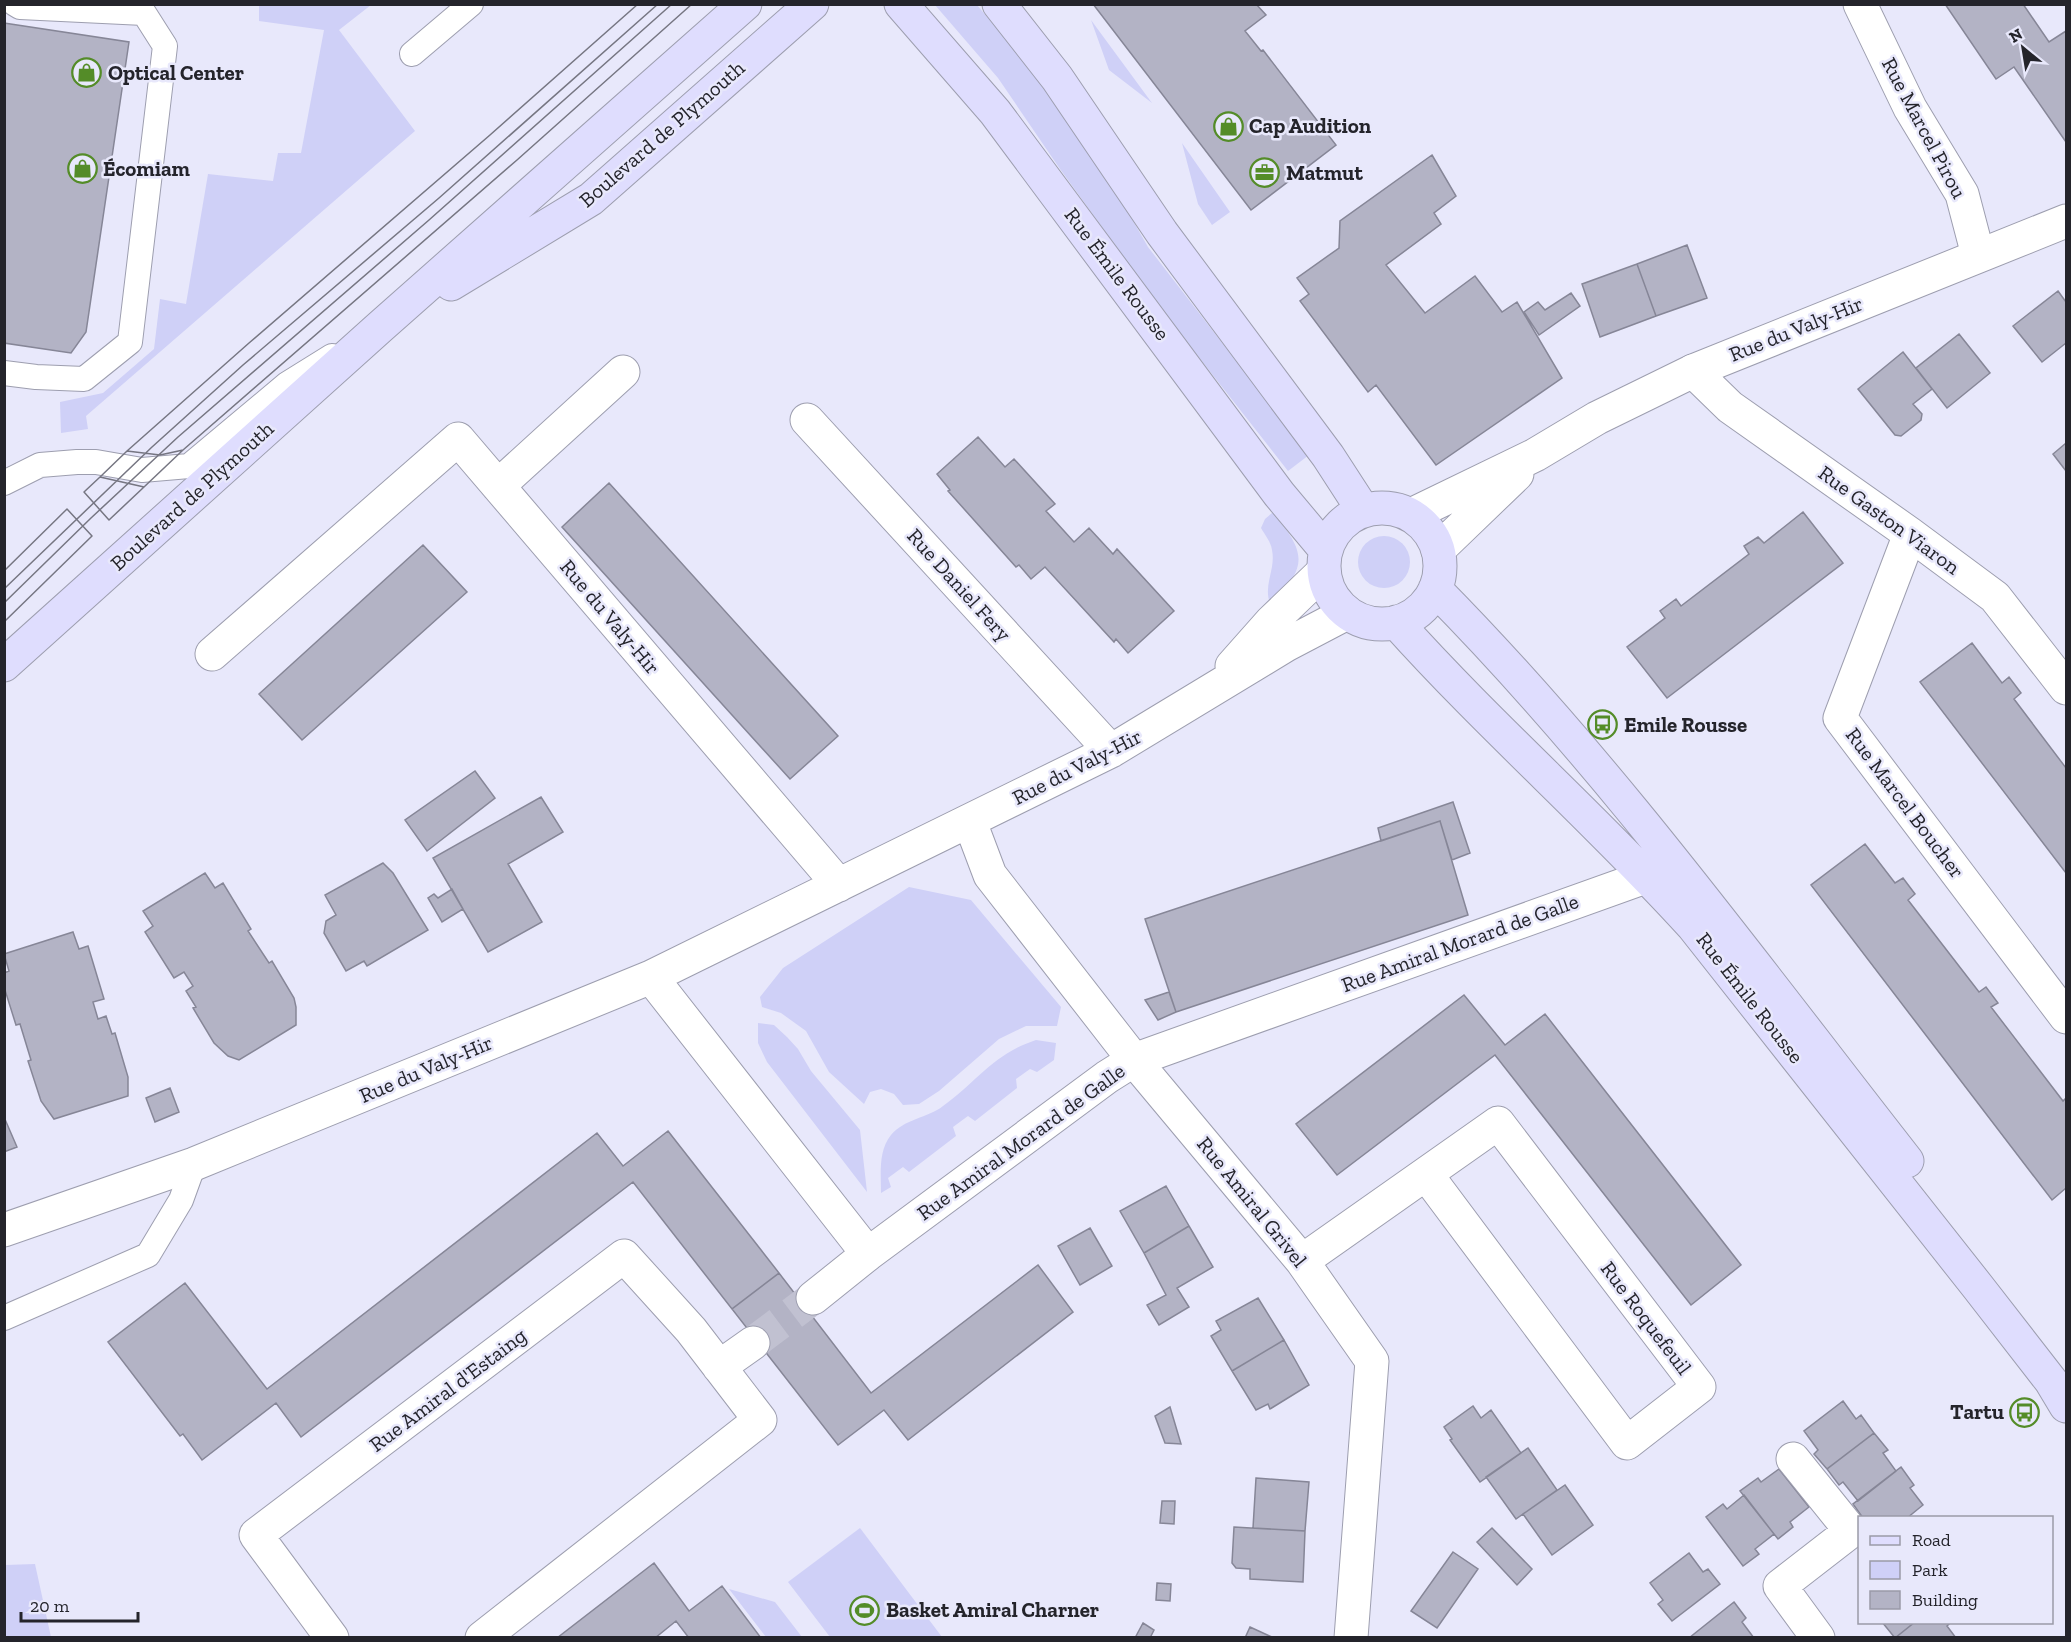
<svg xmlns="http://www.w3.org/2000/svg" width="2071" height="1642" font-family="'Zilla Slab',serif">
	<rect width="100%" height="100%" fill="#e8e8fb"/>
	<path fill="#cfd0f7" d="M259 5H371L339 30 415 131 86 416 88 429 61 433 60 402 103 393 154 349 160 299 186 304 208 174 273 181 278 153H301L324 30 259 21Z
		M935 5H977L1047 88 1124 205 1148 247 1309 455 1288 471 1164 313 1060 169 998 78Z
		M1091 20 1152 103 1109 70Z
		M1182 143 1230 212 1212 225 1198 204Z
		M1273 512C1304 551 1311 566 1270 603 1263 585 1276 569 1272 550 1271 542 1265 535 1261 528L1265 519Z
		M1358 562a26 26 0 1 1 52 0a26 26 0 1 1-52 0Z
		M909 887 971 900 1061 1007 1057 1026H1026L999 1039 939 1091 919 1104 903 1105 894 1094 881 1089 870 1092 864 1104 829 1072 806 1031 781 1013 762 1007 760 997 783 968Z
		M758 1023 774 1025 787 1037 798 1049 811 1071 860 1130 867 1192 767 1062 758 1043Z
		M1036 1040 1056 1043 1054 1060 1037 1072 1030 1069 1016 1079 1017 1088 975 1121 968 1116 953 1127 956 1136 909 1172 903 1167 888 1178 891 1187 881 1193C881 1174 878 1151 891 1135 904 1119 928 1118 943 1106 978 1081 993 1054 1036 1040Z
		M860 1528 942 1637H830L788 1582Z
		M35 1564 51 1637H5V1565Z
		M729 1589 775 1602 802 1637H766Z"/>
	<path fill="#b3b3c5" stroke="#868697" stroke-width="1.5" d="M1093 4H1256L1266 15 1245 31 1261 51 1263 50 1336 145 1251 210Z
		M1945 4H2023L2049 42 2066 31V142L2014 67 1996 79Z
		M4 23 129 42 86 332 71 353 4 343Z
		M1432 155 1456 196 1434 213 1441 224 1386 265 1425 313 1475 276 1502 312 1517 302 1562 378 1436 465 1376 385 1368 392 1300 301 1309 294 1297 278 1339 248 1340 221Z
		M1687 245 1707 298 1656 316 1637 264Z
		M1637 264 1656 316 1600 337 1582 284Z
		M2058 291 2066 302V343L2042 362 2013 326Z
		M1571 293 1580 306 1539 335 1524 312 1538 302 1545 310Z
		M1959 334 1990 373 1947 408 1916 368Z
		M1903 352 1932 389 1913 404 1922 414 1921 420 1901 436 1895 435 1858 389Z
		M978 437 1005 467 1014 459 1055 504 1046 511 1074 542 1089 528 1113 554 1117 549 1174 611 1128 653 1116 639 1114 642 1045 567 1031 579 1019 565 1016 567 948 491 950 490 937 474Z
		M2066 443V471L2053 454Z
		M609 483 838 736 790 779 562 527Z
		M1803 512 1843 563 1667 698 1627 647 1665 618 1660 611 1676 599 1681 606 1749 554 1744 546 1758 537 1764 543Z
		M423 545 467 592 302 740 259 694Z
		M1972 643 2002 683 2009 677 2021 693 2014 699 2066 768V873L1920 682Z
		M475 771 495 798 427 851 405 820Z
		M541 797 563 832 508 864 542 922 488 952 433 858Z
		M1453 802 1470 853 1452 860 1440 821 1381 841 1378 828Z
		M1440 821 1468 915 1176 1012 1145 919Z
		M1865 844 1895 883 1903 878 1915 894 1908 900 1979 992 1986 987 1998 1003 1991 1007 2063 1101 2066 1098V1188L2052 1200 1811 885Z
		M383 863 393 873 428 930 367 966 364 961 346 971 324 933 326 921 336 915 325 895Z
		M205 873 215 888 223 883 251 929 248 931 269 963 272 961 294 998 296 1007V1025L239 1060 228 1056 214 1043 193 1008 196 1007 186 991 193 986 184 972 174 978 145 932 153 926 143 911Z
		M452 889 463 909 442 922 428 898 434 894 438 898Z
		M73 932 79 949 88 946 104 999 93 1002 98 1019 106 1016 112 1034 115 1033 128 1077V1096L54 1119 41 1101 28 1061 31 1060 20 1024 16 1025 4 987V973L9 971 4 954Z
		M1169 992 1176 1012 1158 1020 1145 1000Z
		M1464 995 1505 1045 1545 1014 1741 1265 1691 1305 1495 1055 1337 1175 1296 1124Z
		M170 1088 179 1112 155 1122 146 1098Z
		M4 1117 17 1147 4 1152Z
		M668 1131 779 1273 732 1309 633 1182 301 1437 276 1403 202 1460 183 1434 180 1436 108 1342 185 1283 267 1389 597 1133 623 1166Z
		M1166 1186 1189 1226 1144 1253 1120 1211Z
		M1189 1226 1213 1267 1177 1288 1189 1307 1159 1325 1147 1305 1166 1295 1144 1253Z
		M1090 1228 1112 1266 1080 1285 1058 1246Z
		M1038 1265 1073 1312 908 1440 884 1410 838 1445 732 1309 779 1273 871 1393Z
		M1258 1298 1284 1340 1232 1371 1211 1336 1221 1330 1216 1321Z
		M1284 1340 1309 1385 1270 1409 1268 1404 1256 1410 1232 1371Z
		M1843 1401 1856 1419 1861 1415 1874 1433 1827 1469 1814 1454 1818 1450 1804 1431Z
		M1473 1406 1481 1418 1491 1410 1521 1453 1480 1482 1450 1440 1452 1439 1444 1427Z
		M1170 1407 1181 1444 1165 1443 1155 1416Z
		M1874 1433 1888 1450 1883 1453 1896 1471 1858 1501 1843 1482 1839 1485 1827 1469Z
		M1528 1448 1557 1490 1516 1519 1486 1477Z
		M1901 1467 1914 1485 1910 1488 1923 1505 1907 1518H1863L1853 1504Z
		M1779 1469 1809 1507 1790 1522 1793 1527 1778 1539 1740 1491 1758 1478 1761 1482Z
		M1256 1478 1309 1482 1305 1531 1253 1528Z
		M1565 1485 1593 1525 1552 1555 1523 1514Z
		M1744 1495 1774 1534 1755 1549 1759 1554 1743 1566 1706 1517 1723 1504 1727 1509Z
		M1162 1501H1175L1174 1524 1160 1523Z
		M1234 1527 1305 1531 1303 1582 1250 1579V1569L1236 1568 1232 1563Z
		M1492 1528 1532 1569 1517 1585 1477 1542Z
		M1453 1552 1478 1569 1437 1628 1411 1611Z
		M1689 1553 1703 1572 1708 1569 1720 1584 1672 1621 1658 1604 1663 1600 1650 1583Z
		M654 1563 689 1611 722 1586 761 1638H689L676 1621 655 1638H557Z
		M1157 1583 1171 1584 1170 1601 1156 1600Z
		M1734 1602 1746 1618 1742 1622 1754 1638H1689Z
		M1882 1622H1915L1895 1638Z
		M1915 1622H1951L1947 1626 1956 1638H1895Z
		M1143 1623 1154 1630 1150 1638H1135Z
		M1250 1627 1274 1638H1245Z"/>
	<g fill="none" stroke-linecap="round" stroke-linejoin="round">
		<path stroke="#c1c1d1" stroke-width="33" stroke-dasharray="33 16" stroke-linecap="butt" d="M753 1343 813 1298"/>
		<defs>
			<path id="service" d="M412 54 471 4
				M4 373 36 377 84 379 130 342 165 46 144 13 20 7 15 4
				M4 483 40 465 77 462H96L142 470 189 466 287 384 332 356
				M4 1318 148 1255 181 1200 194 1164"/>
			<path id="minor" d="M1860 4 1910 108 1962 194 1978 255
				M1693 371 1730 407 1910 534 1995 597 2066 688
				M807 420 1111 751
				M498 486 623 372
				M1910 534 1840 718 2066 1017
				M212 654 458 439 839 885
				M1232 666 1271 622 1323 572
				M970 822 990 875 1134 1060 1302 1261 1372 1361 1351 1638
				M651 977 868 1254 1107 1077 1134 1060 1648 876
				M4 1230 194 1164 651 977 1111 751 1286 645 1347 613
				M1302 1261 1498 1123 1699 1387 1627 1443 1426 1174
				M813 1298 868 1254
				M719 1367 753 1343
				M1793 1459 1851 1531 1780 1586 1818 1638
				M332 1638 256 1535 624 1256 691 1330 760 1420 482 1638"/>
			<path id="tertiary" d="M1411 515 1535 455 1597 418 1693 371 2066 221
				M1438 550 1517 474"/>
			<path id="secondary" d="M901 4 995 112 1279 494 1325 549
				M999 4 1057 78 1162 233 1328 456 1363 510
				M451 284 591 199 812 4
				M1324 566a58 58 0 1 1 116 0a58 58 0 1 1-116 0Z
				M1435 589C1609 765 1755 967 1907 1161
				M1396 622C1491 728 1598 821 1693 926L1978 1287 2051 1381 2066 1406
				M4 665 380 327 745 4"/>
		</defs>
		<use href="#service" stroke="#9d9eaf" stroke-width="26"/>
		<use href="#minor" stroke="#9d9eaf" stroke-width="35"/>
		<use href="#tertiary" stroke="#9d9eaf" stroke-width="35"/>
		<use href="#secondary" stroke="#9d9eaf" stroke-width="35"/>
		<use href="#service" stroke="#fff" stroke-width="24"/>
		<use href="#minor" stroke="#fff" stroke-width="33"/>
		<use href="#tertiary" stroke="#fff" stroke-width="33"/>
		<use href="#secondary" stroke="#dfddfe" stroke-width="33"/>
		<path stroke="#767682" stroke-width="1.5" d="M638 4 490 135 249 343 127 451 160 455 183 450 517 160 692 4
			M183 450 144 487 100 477 127 451 160 455Z
			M100 477 144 487 109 520 84 492Z
			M4 571 67 509 92 536 4 622
			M4 589 152 447 243 365 439 198 658 4
			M4 603 91 518 178 437 429 220 672 4"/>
	</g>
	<defs>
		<symbol id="shop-ring" viewBox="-11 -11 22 22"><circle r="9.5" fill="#e8e8fb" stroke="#548c28" stroke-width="1.5"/><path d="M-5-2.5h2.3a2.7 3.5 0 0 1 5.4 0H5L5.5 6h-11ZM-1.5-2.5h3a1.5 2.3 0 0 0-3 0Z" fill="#548c28"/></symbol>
		<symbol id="office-ring" viewBox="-11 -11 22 22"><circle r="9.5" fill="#e8e8fb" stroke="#548c28" stroke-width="1.5"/><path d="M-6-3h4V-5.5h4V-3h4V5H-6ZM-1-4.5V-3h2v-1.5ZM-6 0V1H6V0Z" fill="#548c28"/></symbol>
		<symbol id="bus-ring" viewBox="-11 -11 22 22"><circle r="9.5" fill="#e8e8fb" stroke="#548c28" stroke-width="1.5"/><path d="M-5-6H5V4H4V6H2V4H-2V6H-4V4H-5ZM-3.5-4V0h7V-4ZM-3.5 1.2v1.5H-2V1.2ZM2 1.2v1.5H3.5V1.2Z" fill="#548c28"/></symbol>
		<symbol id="stadium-ring" viewBox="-11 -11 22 22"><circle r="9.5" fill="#e8e8fb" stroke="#548c28" stroke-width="1.5"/><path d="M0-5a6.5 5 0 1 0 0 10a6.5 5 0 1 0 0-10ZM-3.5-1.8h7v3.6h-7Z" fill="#548c28"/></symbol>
	</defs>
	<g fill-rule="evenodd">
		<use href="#shop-ring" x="70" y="56" width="33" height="33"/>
		<use href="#shop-ring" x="1212" y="110" width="33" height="33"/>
		<use href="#shop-ring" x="66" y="152" width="33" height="33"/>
		<use href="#office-ring" x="1248" y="156" width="33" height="33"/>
		<use href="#bus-ring" x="1586" y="708" width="33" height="33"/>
		<use href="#bus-ring" x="2008" y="1396" width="33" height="33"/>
		<use href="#stadium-ring" x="848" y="1594" width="33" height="33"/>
	</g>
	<g text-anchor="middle" stroke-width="5" stroke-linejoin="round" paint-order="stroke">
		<g font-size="21" font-weight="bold" fill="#24242b" stroke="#e8e8fb" text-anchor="start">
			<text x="108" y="80">Optical Center</text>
			<text x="1249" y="133">Cap Audition</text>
			<text x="103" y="176">Écomiam</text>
			<text x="1286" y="180">Matmut</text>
			<text x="1624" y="732">Emile Rousse</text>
			<text x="2004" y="1419" text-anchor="end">Tartu</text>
			<text x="886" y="1617">Basket Amiral Charner</text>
		</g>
		<g font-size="21" fill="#24242b" stroke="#e8e8fb">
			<text transform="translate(1924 128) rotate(62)" y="7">Rue Marcel Pirou</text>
			<text transform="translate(662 134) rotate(-41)" y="7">Boulevard de Plymouth</text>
			<text transform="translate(1117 274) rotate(53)" y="7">Rue Émile Rousse</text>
			<text transform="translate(1796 329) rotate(-22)" y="7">Rue du Valy-Hir</text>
			<text transform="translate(192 496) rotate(-42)" y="7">Boulevard de Plymouth</text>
			<text transform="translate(1889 520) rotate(36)" y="7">Rue Gaston Viaron</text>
			<text transform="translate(959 585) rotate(48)" y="7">Rue Daniel Fery</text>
			<text transform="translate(610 617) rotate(50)" y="7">Rue du Valy-Hir</text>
			<text transform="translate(1077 767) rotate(-27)" y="7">Rue du Valy-Hir</text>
			<text transform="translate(1905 803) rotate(53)" y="7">Rue Marcel Boucher</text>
			<text transform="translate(1460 943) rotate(-20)" y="7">Rue Amiral Morard de Galle</text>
			<text transform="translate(1750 998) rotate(52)" y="7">Rue Émile Rousse</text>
			<text transform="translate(426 1069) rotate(-23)" y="7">Rue du Valy-Hir</text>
			<text transform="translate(1021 1142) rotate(-36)" y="7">Rue Amiral Morard de Galle</text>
			<text transform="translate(1252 1202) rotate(51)" y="7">Rue Amiral Grivel</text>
			<text transform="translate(1646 1318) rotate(53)" y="7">Rue Roquefeuil</text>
			<text transform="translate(448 1390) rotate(-37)" y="7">Rue Amiral d'Estaing</text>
		</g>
	</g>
	<rect width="2071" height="1642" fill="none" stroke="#24242b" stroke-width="12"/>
	<rect x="1858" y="1516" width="195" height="108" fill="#e8e8fb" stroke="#9a9aa8" stroke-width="1.5"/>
	<rect x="1870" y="1536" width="30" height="9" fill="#dfddfe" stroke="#9a9aa8" stroke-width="1.5"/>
	<text x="1912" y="1546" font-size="18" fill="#24242b">Road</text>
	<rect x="1870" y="1561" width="30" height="18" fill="#cfd0f7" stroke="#9a9aa8" stroke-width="1.5"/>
	<text x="1912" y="1576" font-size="18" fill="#24242b">Park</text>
	<rect x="1870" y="1591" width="30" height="18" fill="#b3b3c5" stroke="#9a9aa8" stroke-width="1.5"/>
	<text x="1912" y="1606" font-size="18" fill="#24242b">Building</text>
	<g transform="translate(2023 48) rotate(330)" stroke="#e8e8fb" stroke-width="4.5" paint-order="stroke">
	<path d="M0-4.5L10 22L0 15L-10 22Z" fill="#24242b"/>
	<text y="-9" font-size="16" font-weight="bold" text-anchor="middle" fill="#24242b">N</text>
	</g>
	<path d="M21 1612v9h117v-9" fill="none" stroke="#24242b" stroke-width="3"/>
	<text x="30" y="1612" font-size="18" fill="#24242b" stroke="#e8e8fb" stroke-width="4.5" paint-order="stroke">20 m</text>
</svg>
